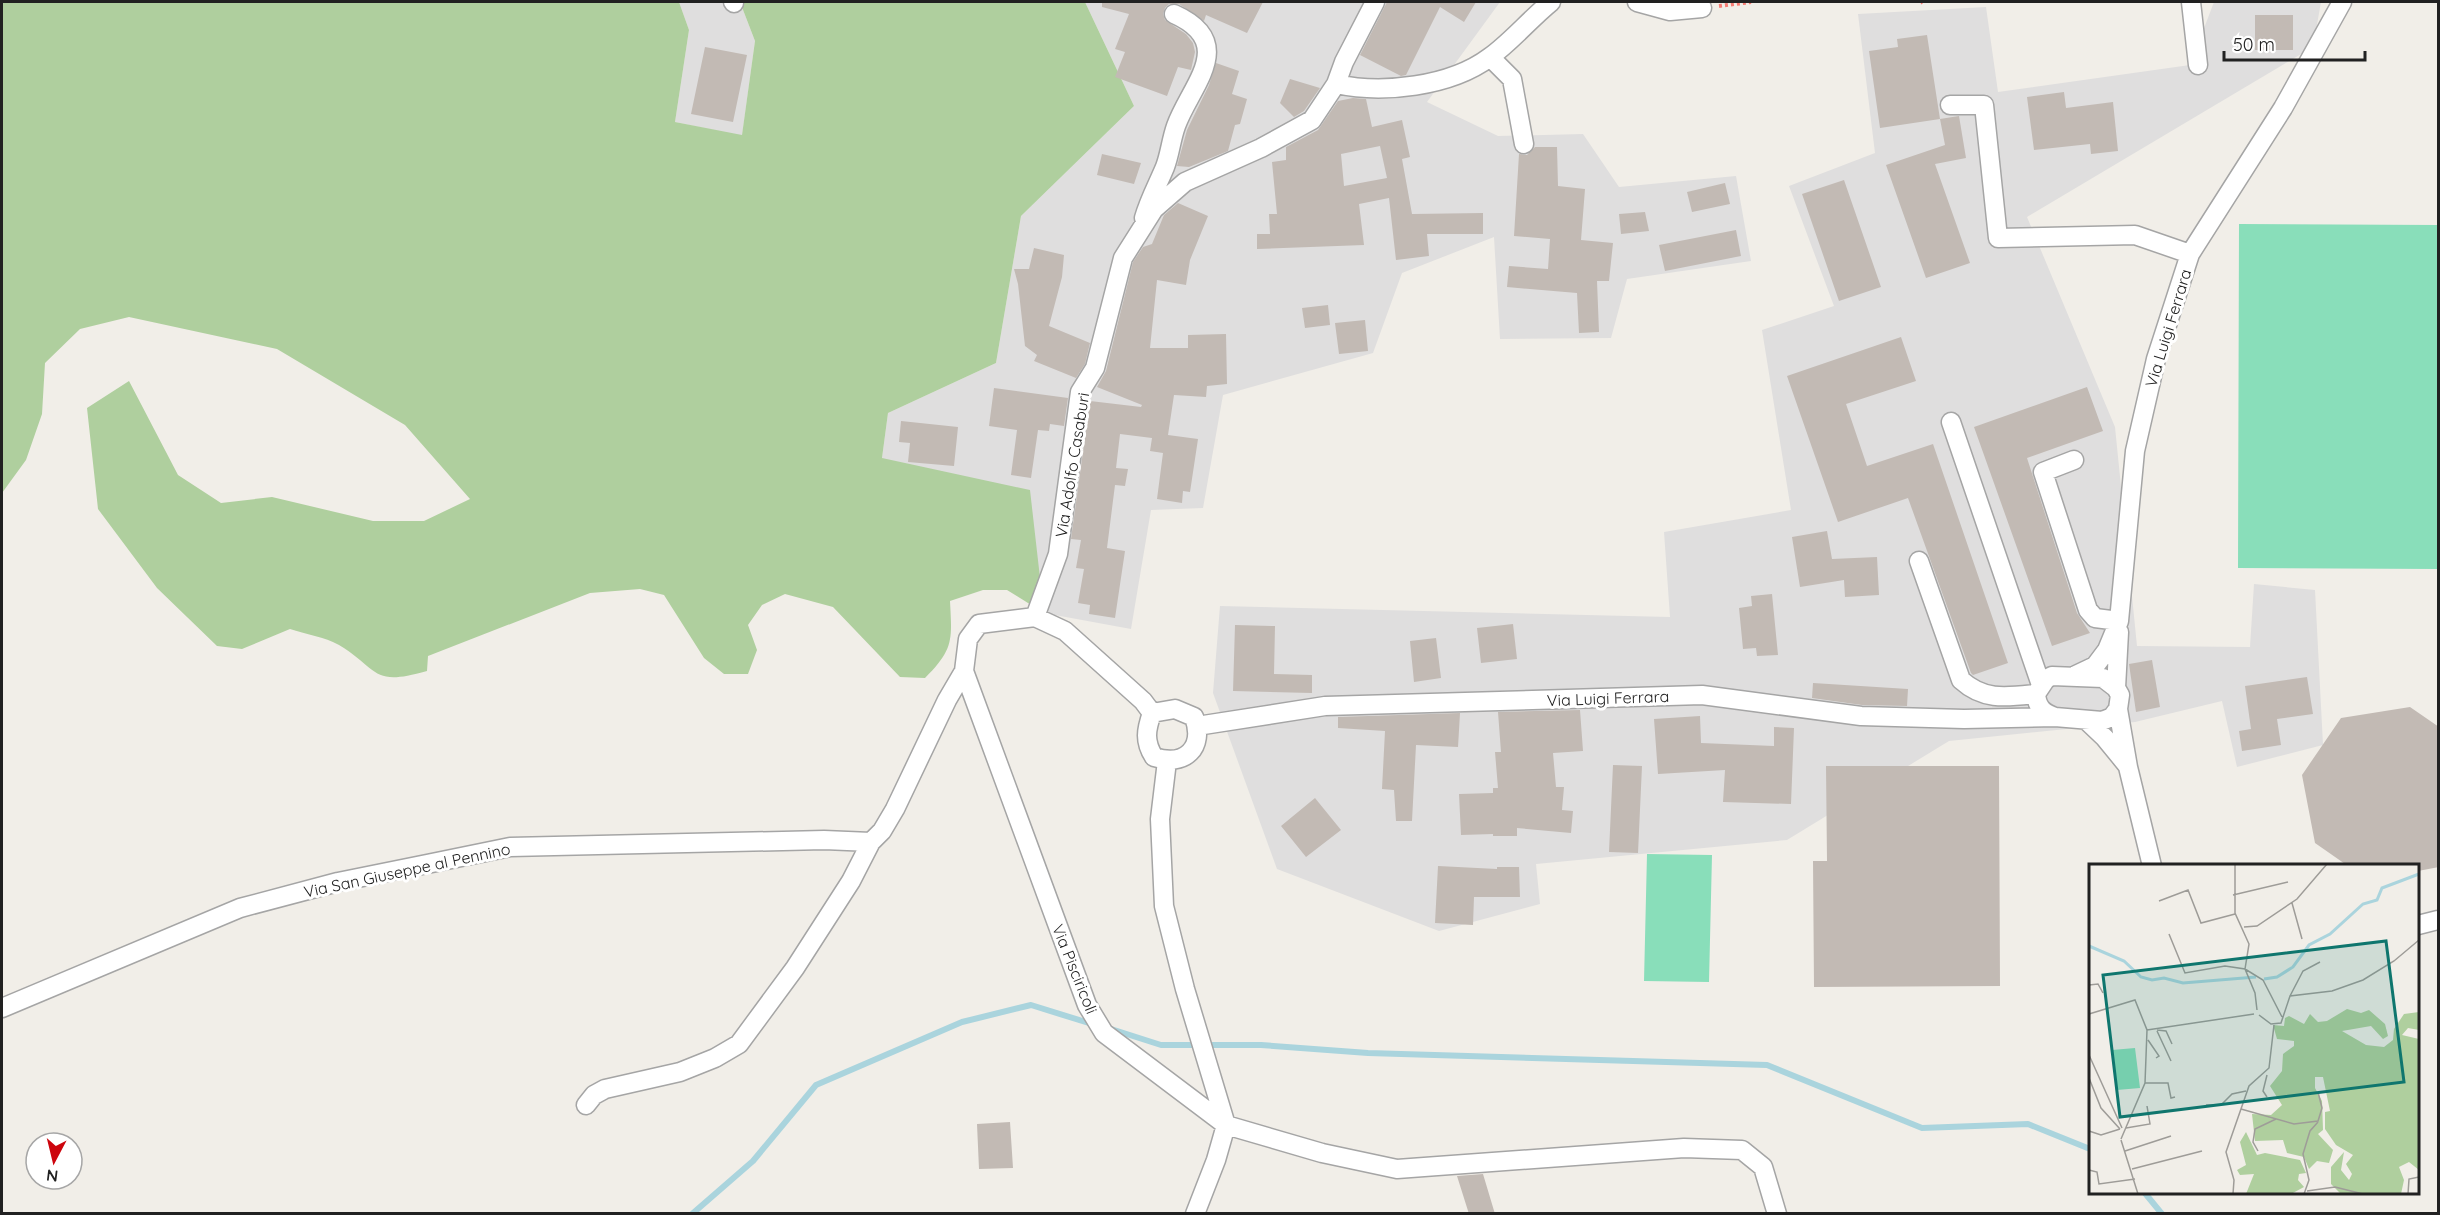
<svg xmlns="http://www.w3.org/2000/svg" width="2440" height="1215" font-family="Quicksand,sans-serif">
	<rect width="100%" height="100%" fill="#f1eee8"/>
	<path fill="#dfdede" d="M679 2H740L755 41 742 136 675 122 689 30Z
		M1085 2H1500L1427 102 1498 136 1583 134 1619 187 1736 176 1751 261 1627 279 1611 338 1500 339 1494 237 1402 273 1373 353 1223 395 1203 508 1151 510 1131 629 1044 613 882 458 888 413 996 363 1021 216 1134 106Z
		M2214 2H2321L2313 47 2027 217 2115 427 2137 646 2250 647 2254 584 2315 590 2323 745 2237 767 2222 701 2135 722 1949 741 1787 840 1536 864 1540 904 1439 931 1277 869 1213 693 1220 606 1670 617 1664 532 1791 510 1762 330 1834 306 1789 186 1875 153 1858 14 1986 7 1998 92 2190 65Z"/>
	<path fill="#afcf9e" d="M2 2H679L689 30 675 122 742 135 755 41 740 2H1085L1134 106 1021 216 996 363 888 413 882 458 1030 490 1044 613 1007 590H983L950 601C952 640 954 649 925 678L900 677 833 607 785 594 762 605 748 625 757 650 748 674H724L704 658 664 595 640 589 590 593 428 656 427 671C371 687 380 670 339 645 325 637 305 634 290 629L242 649 217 646 157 588 98 509 87 408 129 381 178 475 221 503 272 497 373 521H424L470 499 405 425 277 349 129 317 80 329 45 363 42 414 26 460 2 493Z"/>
	<path fill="#89deba" d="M2239 224 2438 225V569L2238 568Z
		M1647 854 1712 855 1709 982 1644 981Z"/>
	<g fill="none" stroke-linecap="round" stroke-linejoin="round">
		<path stroke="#aad4dd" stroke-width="6" d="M1111 1029 1161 1045H1261L1368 1053 1767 1065 1922 1128 2028 1124 2090 1149
			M2144 1192 2162 1214
			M692 1214 753 1161 816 1085 962 1022 1031 1005 1092 1024"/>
	</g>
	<path fill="#c2bab4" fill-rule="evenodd" d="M1102 2H1263L1247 33 1206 15 1204 21 1179 4H1169L1165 8 1163 14 1165 20 1186 34 1193 43 1195 52 1191 70 1178 67 1167 96 1115 77 1125 52 1115 49 1129 14 1102 7Z
		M1387 2H1476L1464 22 1440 7 1406 75 1401 76 1360 55Z
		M2255 15H2293V50H2255Z
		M1927 35 1940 119 1880 128 1869 51 1898 47 1897 39Z
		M705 47 747 55 733 122 691 114Z
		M1216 63 1239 71 1232 94 1247 99 1240 124 1235 125 1228 151 1189 167 1177 166 1187 130 1209 85Z
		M1290 79 1320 88 1304 111 1294 117 1280 103Z
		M2064 92 2066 108 2113 102 2118 151 2091 154 2090 144 2034 150 2027 97Z
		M1353 98 1366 99 1372 127 1402 120 1410 157 1402 159 1412 214 1483 213V234H1427L1429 256 1396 260 1389 198 1359 204 1364 245 1257 249V234H1270L1269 214H1277L1272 162 1286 160V147L1318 130 1338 101ZM1380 146 1387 178 1344 186 1341 154Z
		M1959 116 1966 158 1935 164 1970 263 1926 278 1886 165 1945 145 1940 119Z
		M1535 147H1557L1558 186 1585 189 1581 240 1613 243 1609 281H1597L1599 332 1579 333 1577 293 1507 287 1509 266 1548 269 1550 239 1514 236 1519 154 1527 155Z
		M1102 154 1141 163 1134 184 1097 175Z
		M1844 180 1881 287 1839 301 1802 194Z
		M1725 183 1730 204 1692 212 1687 192Z
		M1178 203 1208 216 1190 260 1186 285 1157 280 1150 348H1188V335L1226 334 1227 384 1207 386 1206 397 1174 395 1168 435 1198 439 1190 492 1183 491 1182 503 1157 499 1163 453 1150 451 1152 438 1120 434 1116 468 1128 469 1125 486 1115 485 1107 548 1125 551 1115 618 1089 614 1090 605 1078 603 1084 569 1076 568 1081 540 1071 539 1090 401 1141 407 1142 405 1097 387 1106 371 1133 262 1143 247 1152 244 1164 215Z
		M1645 212 1649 231 1621 234 1619 214Z
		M1736 230 1741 256 1665 271 1659 245Z
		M1034 248 1064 255 1062 277 1049 326 1090 343 1085 364 1076 378 1034 361 1037 355 1025 346 1018 284 1014 269H1029Z
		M1328 305 1330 325 1305 328 1302 308Z
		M1365 320 1368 351 1339 354 1335 323Z
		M1901 337 1916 381 1846 404 1867 466 1933 444 2008 663 1973 675 1971 673 1908 498 1838 522 1787 376Z
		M2087 387 2103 431 2027 458 2077 613 2090 633 2052 646 1974 427Z
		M994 388 1068 398 1064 426 1050 424 1049 431 1038 430 1031 478 1011 475 1017 430 989 426Z
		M901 421 958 427 954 466 908 462 910 443 899 442Z
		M1827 531 1832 559 1877 557 1879 595 1845 597 1844 580 1800 587 1792 537Z
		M1772 594 1778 655 1757 656 1756 648 1743 649 1739 608 1752 606 1751 596Z
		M1513 624 1517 659 1481 663 1477 628Z
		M1235 625 1275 626 1274 674 1312 675V693L1233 691Z
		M1436 638 1441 678 1414 682 1410 641Z
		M2152 660 2160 707 2136 712 2129 664Z
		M2307 677 2313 714 2277 719 2281 745 2242 751 2239 731 2251 729 2245 686Z
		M1813 683 1908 689 1907 706 1862 705 1812 698Z
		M2410 707 2439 727V867L2418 871V866H2348L2315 843 2302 775 2341 718Z
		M1580 710 1583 751 1553 753 1556 787H1564L1562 810 1573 811 1571 833 1517 828V836H1493V834L1461 835 1459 794 1493 793V788H1498L1495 752H1501L1498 712Z
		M1460 713 1458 747 1416 745 1412 821H1396L1394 790 1382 789 1385 731 1338 728V717Z
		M1700 716 1701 743 1774 746V727L1794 728 1791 804 1723 802 1725 770 1658 774 1654 719Z
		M1613 765 1642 766 1638 853 1609 852Z
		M1826 766H1999L2000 986 1814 987 1813 861H1827Z
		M1315 798 1341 830 1306 857 1281 826Z
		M1438 866 1497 869V867H1519L1520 897H1474L1473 925 1435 923Z
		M1010 1122 1013 1168 979 1169 977 1124Z
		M1483 1174 1495 1214H1469L1457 1176Z"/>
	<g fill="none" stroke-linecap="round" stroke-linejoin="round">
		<defs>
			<path id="minor" d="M733 2 734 3
				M1637 2 1670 11 1702 8
				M2191 2 2198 65
				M1490 57 1512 79 1524 144
				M1336 84C1382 94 1450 87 1490 57 1512 41 1530 19 1551 2
				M1950 105H1984L1998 238 2135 235 2190 254
				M1144 218C1149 200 1158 184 1165 167 1170 154 1171 140 1176 126 1190 86 1239 43 1174 14
				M1951 422 2041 685
				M2074 460 2043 472 2088 610 2095 618 2119 621
				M1919 561 1961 680C1984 701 2007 697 2036 694
				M1035 617 1058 554 1080 392 1095 368 1123 258 1154 209 1185 182 1261 148 1312 120 1336 84 1344 62 1375 2
				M964 671 1087 1005 1104 1033 1226 1125 1216 1160 1195 1214
				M2076 675 2095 666 2107 650 2119 621 2135 451 2156 359 2190 254 2283 108 2342 2
				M2116 688 2119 632
				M1175 709 1194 717C1205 748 1185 767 1154 757 1144 741 1146 730 1152 713Z
				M2118 709 2128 767 2152 866
				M2086 720 2105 738 2127 765
				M1197 726 1325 706 1702 695 1861 716 1964 719 2055 717 2102 721 2112 717 2118 709 2120 695 2116 688 2103 678 2052 676 2046 679 2036 694C2037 708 2044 713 2055 717
				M1167 761 1160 819 1164 906 1185 989 1226 1125 1322 1153 1397 1169 1684 1148 1742 1150 1763 1167 1777 1214
				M2418 925 2438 920
				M2 1008 240 908 338 882 427 864 510 847 824 840 871 842 882 831 895 809 947 700 964 671 968 639 979 624 1035 617 1065 631 1143 701 1152 713
				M586 1105 594 1095 605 1089 680 1072 715 1058 739 1044 795 968 851 881 871 842"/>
		</defs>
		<use href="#minor" stroke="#a5a5a5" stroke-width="21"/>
		<path stroke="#f77c74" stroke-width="4" stroke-dasharray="3 3" stroke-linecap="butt" d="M1922 2 1923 3
			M1719 6 1751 2"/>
		<use href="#minor" stroke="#fff" stroke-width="18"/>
	</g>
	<g text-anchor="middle" stroke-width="6" stroke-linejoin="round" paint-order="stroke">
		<g font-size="16" fill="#212121" stroke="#fff">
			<text transform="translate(2168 328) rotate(-73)" y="6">Via Luigi Ferrara</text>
			<text transform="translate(1072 465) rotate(-81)" y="6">Via Adolfo Casaburi</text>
			<text transform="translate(1608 698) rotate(-2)" y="6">Via Luigi Ferrara</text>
			<text transform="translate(407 870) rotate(-12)" y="6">Via San Giuseppe al Pennino</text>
			<text transform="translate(1075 969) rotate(68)" y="6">Via Pisciricoli</text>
		</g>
	</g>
	<g transform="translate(2089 864)">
		<rect width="330" height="330" fill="#f1eee8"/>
		<path d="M258 145 272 149 280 146 296 160 299 172 294 175 282 162 253 167 277 181 295 183 304 176 305 165 315 150 330 148V166L319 164 313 171 330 175V306L320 298 310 303 315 316 312 330H252L242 320V303L255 288 252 306 260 316 263 310 257 300 264 291 247 281 236 265V248L241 247 234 213H226V224L233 237 234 266 229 270 244 286 240 299 228 297 220 305 215 293 198 289 194 276 166 277 163 250 182 251 193 241 181 222 193 207 194 190 205 182V177L188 175 184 161 195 162 196 154 200 152 215 160 221 150 229 158 238 157ZM157 268 168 291 176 289 211 296 217 309 210 310 209 316 215 323 202 330H157L165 310 151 311 148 306 157 301 151 278Z" fill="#afcf9e"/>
		<path d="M46 184 51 224 28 226 23 186Z" fill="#89deba"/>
		<path fill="none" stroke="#aad4dd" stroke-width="3" d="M0 82 35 97 52 113 63 116 75 114 94 119 167 113M175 115 188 113 204 103 220 81 241 70 274 40 288 36 293 24 330 10"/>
		<path fill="none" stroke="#9e9c98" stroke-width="1.5" d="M146 0V49L160 80 156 105 174 116 193 153M144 31 199 18M70 37 99 26 112 59 146 50M203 39 213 75M155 63 168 62 208 35 238 0M80 70 96 109 136 102 156 105 166 129 168 146M0 121 9 120 14 129M201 132 214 107 231 98M0 150 46 136 58 166 56 219 32 275M170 151 182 160 192 159 201 132 243 127 274 116 305 97 330 76M58 166 165 150M68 166 77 167 83 180M68 167 82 197M59 176 70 192 67 194M0 191 33 264M0 214 12 244 31 265M56 219H79L82 234 86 233M178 233 174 227 178 211M117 241H132L143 230 157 227M152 245 205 260 229 257 233 244 229 228M37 264 61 260 58 242M0 267 12 271 31 265M32 276 49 330M36 287 82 272M169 287 164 278 166 265 187 255M43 305 113 287M0 306 8 308 10 320 46 315M218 327 246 323 274 330M144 330 145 316 137 288 160 222 180 204 185 161M215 330 220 316 214 290 221 267 229 258M319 330 320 315 330 313"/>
		<path fill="#0f766e" fill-opacity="0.15" stroke="#0f766e" stroke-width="3" d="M297 77 315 218 31 253 14 111Z"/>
		<rect width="330" height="330" fill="none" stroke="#212121" stroke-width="3"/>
	</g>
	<rect width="2440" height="1215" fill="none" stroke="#212121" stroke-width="6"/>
	<g transform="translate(54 1161) rotate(187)"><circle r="28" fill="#ffffff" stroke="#a6a6a6" stroke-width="1.5"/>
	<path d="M0-4.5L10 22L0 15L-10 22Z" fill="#cd050d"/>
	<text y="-9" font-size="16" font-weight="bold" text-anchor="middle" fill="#212121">N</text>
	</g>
	<path d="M2224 51v9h141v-9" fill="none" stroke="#212121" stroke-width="3"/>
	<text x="2233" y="51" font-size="18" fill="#212121" stroke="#ffffff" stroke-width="4.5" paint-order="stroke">50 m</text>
</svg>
